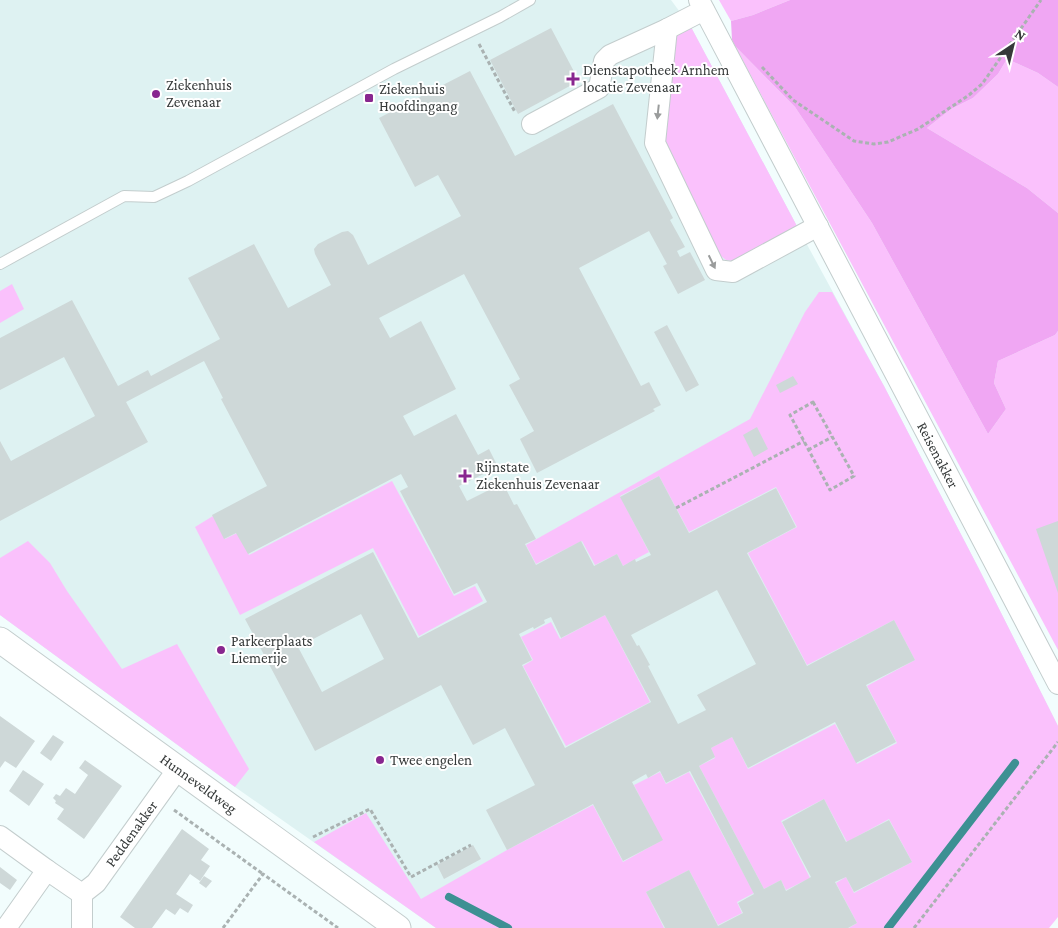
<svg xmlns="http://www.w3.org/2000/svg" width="1058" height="928" font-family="'Crimson Pro',serif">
	<rect width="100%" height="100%" fill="#f2fdfd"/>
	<path fill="#def2f2" d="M0 0H671L691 27 798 228 884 386 978 567 1058 726 1049 928H436L235 787 0 615Z"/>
	<path fill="#fac1fc" d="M719 0H790L753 15 731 21Z
		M691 27 798 228 733 261 726 260 717 253 662 148 673 37Z
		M735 46 795 107 872 223 988 434 1006 409 994 383 998 361 1055 335 1058 331V650Z
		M1007 59 1038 73 1058 87V213L1027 188 927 128 951 109 973 98 998 74Z
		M12 284 24 309 0 323V291Z
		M819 292H832L884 386 978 567 1058 726V917L1049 928H849L857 923 836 883 846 877 854 893 912 862 889 819 847 842 824 799 781 821 810 878 786 890 781 880 764 889 699 766 715 758 711 748 732 737 748 769 835 724 857 764 897 743 867 686 915 660 894 620 807 665 748 553 797 527 776 487 689 532 659 476 620 496 649 552 623 566 617 554 595 565 582 541 536 564 526 545 750 419 805 312Z
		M392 481 454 596 475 586 483 601 419 636 373 548 240 615 195 527 213 516 225 539 237 533 249 555Z
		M28 541 50 563 67 591 122 669 177 644 249 769 235 787 0 615V558Z
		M605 615 650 702 566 746 523 666 533 660 521 637 551 622 560 639Z
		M660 772 666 784 689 772 754 893 737 902 742 913 718 925 689 870 646 892 664 928H436L314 842 366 813 421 899 507 850 593 805 623 862 662 840 634 785Z"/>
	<path fill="#f0a7f3" d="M790 0H1058V87L1038 73 1007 59 998 74 973 98 951 109 927 128 1027 188 1058 213V331L1055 335 998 361 994 383 1006 409 988 434 872 223 795 107 735 46 732 40 731 21 753 15Z"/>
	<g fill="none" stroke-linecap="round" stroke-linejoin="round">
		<path stroke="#3d9093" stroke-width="8" d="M449 897 508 928
			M888 928 1015 763"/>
	</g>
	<path fill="#ced8d8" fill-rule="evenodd" d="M551 28 579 81 518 114 490 60Z
		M470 71 515 156 613 104 673 218 670 220 685 247 677 251 680 257 690 252 705 280 678 294 663 266 667 264 649 231 579 268 641 386 649 382 661 405 653 409 655 411 537 473 520 439 534 431 509 385 520 379 464 274 379 318 390 338 421 321 456 389 403 416 414 436 456 414 478 455 489 449 498 467 459 486 467 501 503 483 514 505 517 504 536 539 525 544 536 565 581 541 594 566 617 554 623 566 635 559 636 562 651 555 620 497 659 476 689 533 776 488 796 527 747 553 807 666 894 620 915 660 866 685 896 742 856 763 835 722 748 768 732 737 711 748 715 757 699 766 764 889 781 880 786 891 811 877 782 822 824 799 846 842 889 820 912 862 854 892 846 877 835 882 857 923 848 928H665L646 892 689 870 718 926 743 913 738 903 754 894 690 771 666 783 660 771 648 778 646 774 632 782 663 840 623 861 593 804 507 850 486 810 535 785 505 728 473 745 441 685 315 751 245 619 373 552 418 638 487 602 477 583 454 594 400 491 408 487 401 474 248 554 236 533 224 539 212 515 267 486 221 399 223 398 204 361 126 402 148 442 0 521V441L11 461 95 416 64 357 0 390V338L72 300 118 386 148 370 151 376 220 339 188 278 254 244 288 308 331 285 315 254 314 249 318 244 342 232 348 231 353 235 368 265 461 216 438 175 415 187 379 118ZM717 590 756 664 697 695 706 710 678 724 648 666 650 665 639 645 637 646 631 635ZM361 614 384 659 322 692 298 647ZM605 615 651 702 565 748 522 665 532 660 519 634 533 627 534 629 545 623 544 620 551 617 561 638Z
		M667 325 699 385 686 392 654 332Z
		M793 376 798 384 780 393 776 385Z
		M757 427 768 449 754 457 743 435Z
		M1058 521V593L1036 529Z
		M0 716 35 741 16 768 5 761 0 768Z
		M53 735 64 742 51 761 40 753Z
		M85 760 122 786 84 839 57 819 64 809 55 803 56 801 53 798 56 794 60 796 66 788 75 794 88 775 79 768Z
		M23 770 44 784 29 806 9 791Z
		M182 829 209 849 201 860 210 866 200 881 190 874 176 894 193 905 188 913 180 908 175 915 166 909 152 928H135L120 917Z
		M473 845 481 859 444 879 437 865Z
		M0 867 17 880 10 890 0 883Z
		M204 876 212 881 206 888 199 883Z"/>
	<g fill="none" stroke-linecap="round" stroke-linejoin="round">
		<defs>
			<path id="service" d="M0 264 124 196 154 197 188 181 394 69 500 17 530 0"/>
			<g id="minor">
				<path id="s1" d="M699 0 1058 684"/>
				<path d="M667 29 655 143 716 270 733 272 818 226"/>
				<path d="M532 124 599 88 604 61 610 55 667 29 704 10"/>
				<path d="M0 836 47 870"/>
				<path id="s2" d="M6 928 47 870 82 894 96 883 177 770"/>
				<path d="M82 928V894"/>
			</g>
			<g id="tertiary">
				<path id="s3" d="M0 640 398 928"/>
			</g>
		</defs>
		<use href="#service" stroke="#c3cdcd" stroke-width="12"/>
		<use href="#minor" stroke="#c3cdcd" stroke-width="22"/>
		<use href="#tertiary" stroke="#c3cdcd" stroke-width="27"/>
		<path stroke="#aab2b2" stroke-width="3" stroke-dasharray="4 2.5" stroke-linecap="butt" d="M479 44 515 112
			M762 67 793 100 854 141 874 144 888 142 918 129 969 95 982 84 1041 0
			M813 402 854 476 830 490 790 415Z
			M808 450 832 437
			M676 508 804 441
			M174 810 263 874
			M313 837 370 809 411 877 471 845
			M223 928 263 874 338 928
			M914 928 1058 742"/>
		<use href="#service" stroke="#fff" stroke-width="10"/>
		<use href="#minor" stroke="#fff" stroke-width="20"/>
		<use href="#tertiary" stroke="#fff" stroke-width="25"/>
	</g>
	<defs><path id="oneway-solid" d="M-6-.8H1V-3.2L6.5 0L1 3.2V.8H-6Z" transform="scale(1.25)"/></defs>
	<g fill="#9a9c9c">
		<use href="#oneway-solid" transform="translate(658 112) rotate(96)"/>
		<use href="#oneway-solid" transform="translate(712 262) rotate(64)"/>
	</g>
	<g fill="#88268f" stroke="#fff" stroke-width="2">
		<path d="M570.5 71.5h5v5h5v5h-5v5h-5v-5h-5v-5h5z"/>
		<circle cx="156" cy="94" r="5"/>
		<rect x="364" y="93" width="10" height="10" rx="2.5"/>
		<path d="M462.5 468.5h5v5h5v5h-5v5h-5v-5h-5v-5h5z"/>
		<circle cx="221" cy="650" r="5"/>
		<circle cx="380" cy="760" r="5"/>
	</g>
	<g text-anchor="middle" stroke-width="4" stroke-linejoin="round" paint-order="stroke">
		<g font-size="15" fill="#353939" stroke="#fff" text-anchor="start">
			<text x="583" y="75">Dienstapotheek Arnhem<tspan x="583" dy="17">locatie Zevenaar</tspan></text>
			<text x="166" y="90">Ziekenhuis<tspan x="166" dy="17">Zevenaar</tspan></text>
			<text x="379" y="94">Ziekenhuis<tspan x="379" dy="17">Hoofdingang</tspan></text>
			<text x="476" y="472">Rijnstate<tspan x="476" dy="17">Ziekenhuis Zevenaar</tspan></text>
			<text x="231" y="646">Parkeerplaats<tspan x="231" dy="17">Liemerije</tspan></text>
			<text x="390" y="765">Twee engelen</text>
		</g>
		<g font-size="15" fill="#353939" stroke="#fff">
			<text dy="5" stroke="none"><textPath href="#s1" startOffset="514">Reisenakker</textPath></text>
			<text dy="5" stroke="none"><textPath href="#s3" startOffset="245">Hunneveldweg</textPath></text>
			<text dy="5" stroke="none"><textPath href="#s2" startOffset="192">Peddenakker</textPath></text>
		</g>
	</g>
	<g transform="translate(1013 45) rotate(35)" stroke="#ffffff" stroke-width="4" paint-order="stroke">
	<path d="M0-4L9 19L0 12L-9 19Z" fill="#353939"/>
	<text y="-8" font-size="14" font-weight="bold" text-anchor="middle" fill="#353939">N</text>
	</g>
</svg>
